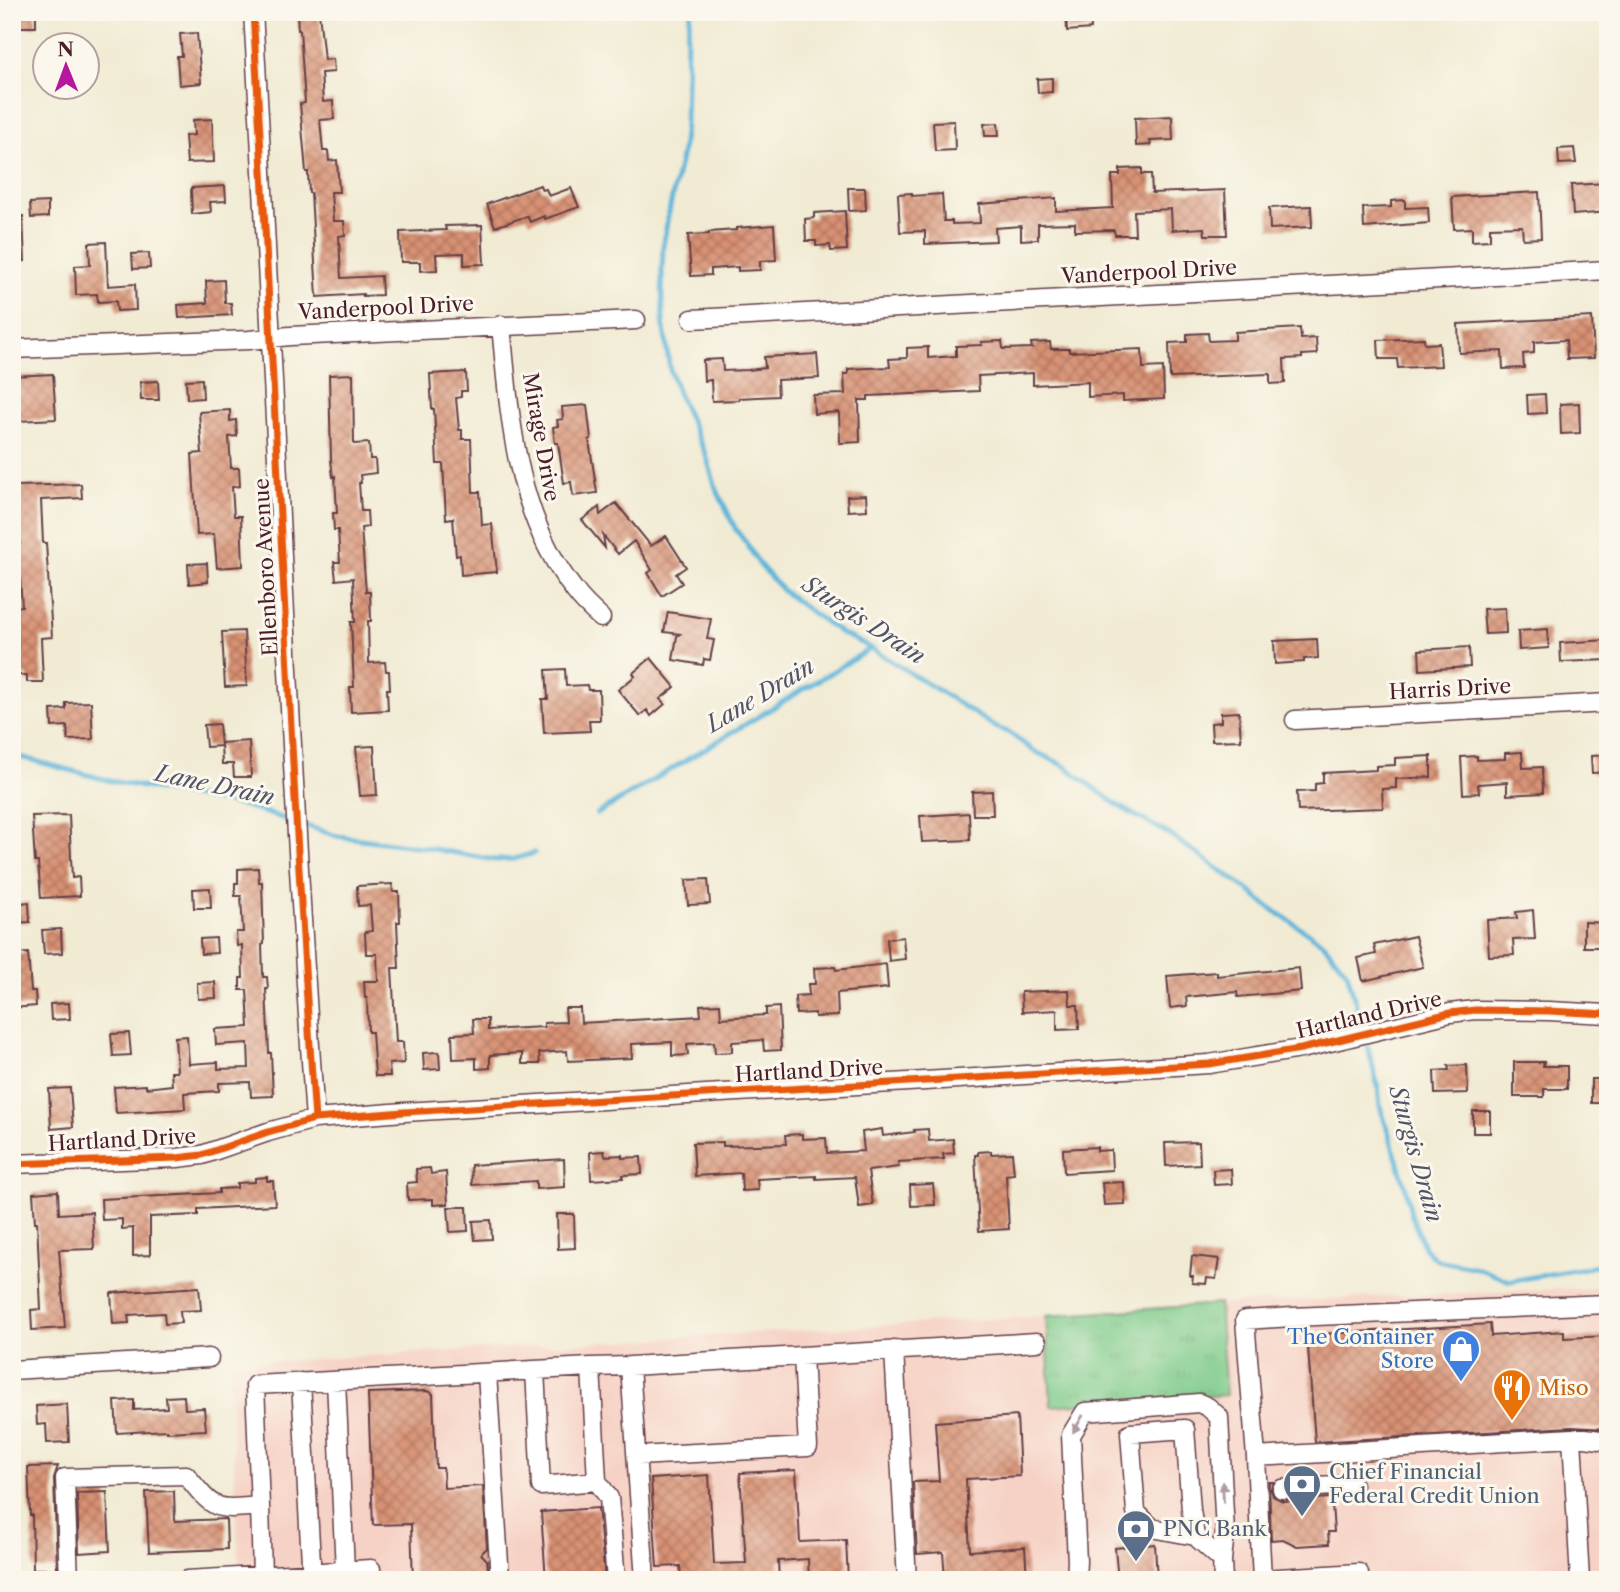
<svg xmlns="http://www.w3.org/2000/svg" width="1620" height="1592" font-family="'Libre Caslon Text',serif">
	<defs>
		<pattern id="grass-tufts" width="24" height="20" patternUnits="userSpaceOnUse" patternTransform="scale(1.75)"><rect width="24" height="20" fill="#7cca89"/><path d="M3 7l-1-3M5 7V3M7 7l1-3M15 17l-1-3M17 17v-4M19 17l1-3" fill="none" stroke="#6dad76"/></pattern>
		<pattern id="building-cross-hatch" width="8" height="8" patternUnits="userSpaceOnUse" patternTransform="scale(1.75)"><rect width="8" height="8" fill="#d89173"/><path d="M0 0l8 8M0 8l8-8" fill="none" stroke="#b1765f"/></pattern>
	</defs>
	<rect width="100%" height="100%" fill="#fbf7ec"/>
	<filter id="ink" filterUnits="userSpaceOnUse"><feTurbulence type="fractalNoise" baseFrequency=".0143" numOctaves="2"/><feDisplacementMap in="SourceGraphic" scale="14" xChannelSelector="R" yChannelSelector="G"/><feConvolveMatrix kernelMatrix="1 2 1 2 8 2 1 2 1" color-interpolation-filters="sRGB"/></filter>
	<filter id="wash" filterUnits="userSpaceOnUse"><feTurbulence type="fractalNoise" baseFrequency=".00686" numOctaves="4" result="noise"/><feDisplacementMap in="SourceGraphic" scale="28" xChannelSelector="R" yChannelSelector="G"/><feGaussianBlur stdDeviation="1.57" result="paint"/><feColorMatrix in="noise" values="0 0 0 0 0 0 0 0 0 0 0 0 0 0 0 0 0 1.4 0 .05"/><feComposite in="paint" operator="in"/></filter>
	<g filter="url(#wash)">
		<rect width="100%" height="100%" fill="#f1ebd4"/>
		<path fill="#f6d1c5" d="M1608 1287V1580H282L239 1568 229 1364 1045 1316 1051 1406 1226 1395 1219 1304Z"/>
		<path fill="url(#grass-tufts)" stroke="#63745a" stroke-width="2" d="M1219 1304 1226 1395 1051 1406 1046 1316Z"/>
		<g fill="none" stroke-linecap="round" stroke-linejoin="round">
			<path stroke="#5db5da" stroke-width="5" d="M691 12 687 36 685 125 682 152 667 221 663 246 662 274 663 321 670 370 679 396 706 455 716 488 736 530 747 544 759 564 783 591 804 607 842 634 862 643 941 692 995 727 1010 733 1032 750 1063 765 1120 807 1169 834 1247 889 1266 905 1323 943 1347 972 1361 1022
				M12 755 111 781 245 806 291 821
				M597 814 870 649
				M301 824 337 836 422 847 495 860 514 859 534 853
				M1368 1048 1378 1087 1380 1106 1405 1185 1411 1214 1424 1247 1431 1255 1437 1260 1477 1268 1510 1281 1608 1264"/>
		</g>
		<g id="blocks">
			<path fill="url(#building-cross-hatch)" d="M18 12H36V27H18Z
				M297 12H319L324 60 333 59 334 72 321 73 323 102 333 101 334 119 320 120 323 151H328L329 161 337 160 339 192H331L333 221H344L345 235 339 236 341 278 381 276 382 295 363 296V294L317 297 311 193H309L308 172H306L300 104 305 103 300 30H298Z
				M1066 12H1090L1091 29 1067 31Z
				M197 33 201 83 179 85 177 56H182L180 34Z
				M1052 78V92L1038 93 1037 79Z
				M1172 116 1173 140 1150 141 1151 145 1136 146 1135 118Z
				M212 119 214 162 187 163 185 136 194 135 193 120Z
				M954 121 955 150 935 151 933 122Z
				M998 123 999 136H985L984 124Z
				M1574 148 1576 163 1559 164 1558 149Z
				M1142 168V174H1151L1152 193 1225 190 1227 235H1205L1204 228 1172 230 1171 209 1134 211 1135 235H1115L1114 230 1075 231V223L1038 224V239L1021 240V226L995 228 996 241 925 244V231L900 232 898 194 912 193V196L942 194 944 221H952V224L980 223 979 204 1056 198V211L1113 208 1112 175H1120V169Z
				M1608 183V212L1573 215 1571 185Z
				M540 185 542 190 546 189 549 196 571 188 579 207 545 219 544 216 530 222 527 216 495 227 487 204Z
				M225 186 226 201 210 202 211 212 192 214 191 188Z
				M848 188H865L866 210 849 211Z
				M1539 192 1541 238 1523 239 1522 226 1490 227V240L1472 241V228L1454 229 1452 197Z
				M1405 200V208L1428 207 1429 223 1364 228 1363 208 1391 207V201Z
				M48 202V217L31 218 30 203Z
				M1311 206 1312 227 1270 229 1269 208Z
				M845 211 847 250 831 251 830 245 816 246V241H806L805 219 814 218V213Z
				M12 216H23L25 261 12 262Z
				M482 225 484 264 464 265V253L436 254 437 270 420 271V262H401L400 232 446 230 445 226Z
				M774 225 776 260 760 261V270L738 271V267L711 269V275L691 276 688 235 709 234V232L736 230V228Z
				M106 242 108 286 135 284 136 310 117 311 116 301 98 302 97 294 76 295 75 266 90 265 89 243Z
				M149 253 150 268 133 269 132 254Z
				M224 280 225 303H231L232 315 179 318 178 305 207 303 206 281Z
				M1592 317 1594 358 1567 359 1566 340 1534 342V353L1523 354 1524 368 1503 369 1502 351 1459 353 1458 324Z
				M1300 328 1301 339 1316 338 1317 354 1302 355V358L1284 359 1285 383 1270 384V374L1170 378 1169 343 1187 342V334L1208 333 1209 341 1235 340V332Z
				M1424 338 1425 344 1439 343 1441 366 1398 368 1397 359H1379L1378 340Z
				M1002 341 1003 349 1032 348 1031 343 1050 342 1051 349H1069V352L1142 349 1143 368 1163 367 1164 399 1123 401V395L1088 397V382L1033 385V373L978 376 979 391 868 396V400H859L860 442 840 443 839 412 814 414 813 395 845 394 844 374H848V369L890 367 889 359 907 358V348L928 347V358L956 356V346L982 345 981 342Z
				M817 354 819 378 777 380 778 396 739 398V400L712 401 711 380 704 381 703 360 722 359 723 371 748 370 765 368 764 357Z
				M466 372 467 391H461V397L456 398 459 430H462V439H471L473 492H480L482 525 492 524 497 572 461 575 460 555 456 556 453 518 446 519 443 464H437L434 409H432L430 374Z
				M53 374 56 419 18 421 16 394H12V376Z
				M353 374 354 444 369 443 370 459H375L376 473 360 475 361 483H359L361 511H367L368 527 361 528 366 592H370L371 621H368L369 663 385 662 386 671H389L390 689H387L388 710 351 712 350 687H354L351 622H355L353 578 336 580 334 562H340L338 530H334L333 513H337L335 476 333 477 331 460 329 375Z
				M202 379 203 398 187 399 186 380Z
				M158 381 159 400H141L140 382Z
				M1545 394 1546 413 1528 414 1527 395Z
				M1579 403 1580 433 1561 434 1560 404Z
				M587 405 591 439 589 440 597 493 573 496 571 482 564 483 558 443H555L553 427 558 426 557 420 563 419 562 407Z
				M230 410V421L236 420 237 436 229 437 231 468H239L240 486 232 487 234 516H241L243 566 217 568 214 534 197 535 192 454 202 453 199 412Z
				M81 484 82 498 41 500 43 543H46L52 637 41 638 43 682H27V675H13L12 672V655H18L16 607 22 606 20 579H12V562H16L15 545 20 544 18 516H14L13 497H17V486Z
				M866 495 867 510 848 511 847 496Z
				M616 503 651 546 666 536 686 567 676 574 682 583 662 596 648 573 652 570 634 541 618 554 603 535 605 548 582 520 599 507 600 515Z
				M207 563 208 582 189 584 188 564Z
				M1505 608 1506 633 1485 634 1483 609Z
				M668 612 711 619 707 639 714 640 710 660 704 659 703 665 673 660 677 636 680 634 664 632Z
				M1548 629 1549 648 1519 650 1518 631Z
				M244 631 247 686 225 687 222 632Z
				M1317 639 1318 658 1304 659V662L1275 664 1274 641Z
				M1608 640V660L1561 662 1560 643Z
				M1469 647 1470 667 1420 670 1419 650Z
				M651 658 675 687 660 699 665 704 651 716 647 710 640 716 618 690 635 676 633 673Z
				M565 669 566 686 587 685 588 690H599L600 720H589L590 731 544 733 542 699H548L546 670Z
				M91 702 93 739 68 740 67 726 52 727 51 710 66 709V703Z
				M1239 712 1241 740 1212 741 1211 723 1221 722V713Z
				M219 724 221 746 206 747 204 725Z
				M249 741 251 777H234L233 764H222L221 743Z
				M374 746 377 795 360 796 356 747Z
				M1522 752 1523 768 1542 767 1543 793 1507 795V782L1478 784 1479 793 1463 794 1461 757 1477 756V760L1505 759V753Z
				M1608 755V772L1592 773 1591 756Z
				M1431 756V777L1396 779V788L1382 789 1383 808 1298 811 1297 792 1315 791V784L1323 783V773L1376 770V766L1395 765V758Z
				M992 791 993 815H973L972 792Z
				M969 813 970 840 922 842 920 816Z
				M69 815 72 878 79 877 80 896 41 898 38 862H35L32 816Z
				M258 868 259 882H262L264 944 262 945 263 977H267L268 989H266L269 1053H271L273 1096 251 1097 250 1082 219 1083V1091L184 1093 185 1109 116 1113 114 1087 146 1085V1088L172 1085 171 1072H177L175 1037 187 1036 189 1064 218 1062V1069L249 1068 248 1043 216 1045 215 1029 249 1027 247 990H240V978H243L242 945 237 946 236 932H243L241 896H235V883H238V869Z
				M708 879 710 904 688 905 686 880Z
				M392 884 393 892H399L400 922H397L399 968H392L396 1042H403L404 1063 389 1064 390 1076H375L372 1032H368L367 998H365L364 981H378L377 954H366L365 932 372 931 370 905 358 906 357 886Z
				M210 888 211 908H194L193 889Z
				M29 902 30 922 12 923V904Z
				M1533 910 1535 939 1513 940 1514 955 1489 956 1487 920 1517 918 1516 912Z
				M1584 922 1608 923V947H1584Z
				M61 929 62 953 44 954 42 930Z
				M1415 936 1423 967 1363 981 1358 958 1376 954 1374 945Z
				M903 937 905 959 889 961 887 939Z
				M216 938 217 953 201 954 200 939Z
				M28 953 31 991H35L36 1006 12 1008V954Z
				M886 964 888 988 837 993 838 1016 815 1017V1013L796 1014 795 996 809 995 808 984H815L814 968 835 967 836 970Z
				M1299 968 1301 991 1238 997 1237 992 1186 997 1187 1006 1170 1008 1167 976 1217 972V976Z
				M215 982 216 998 198 999 197 983Z
				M1069 990 1070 1005H1078L1079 1029 1057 1030V1010L1022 1012 1021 992Z
				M69 1003 70 1019 51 1020 50 1004Z
				M720 1004 721 1018 766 1015V1008L779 1007 781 1050 764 1051 763 1040 732 1042V1052L715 1053 714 1042 687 1044 688 1055 672 1056V1042L631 1044 632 1058 568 1061 567 1051 539 1053 540 1064H522V1053L490 1055V1068L476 1069V1058L453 1059 452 1034 474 1033 473 1019H488V1030L544 1027V1023L566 1022 565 1008H580L581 1023 701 1016 700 1005Z
				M129 1033 131 1055 113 1056 111 1034Z
				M439 1052 440 1069 424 1070 423 1053Z
				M1514 1062H1544L1543 1066H1567V1089H1544V1097H1514Z
				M1467 1065 1468 1093 1435 1094 1434 1071 1449 1070 1448 1066Z
				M1591 1079H1605V1103H1591Z
				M70 1088 73 1127 51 1129 49 1089Z
				M1473 1111H1490V1133H1473Z
				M882 1129 883 1136 915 1132 914 1130 928 1129 929 1141 953 1139 954 1153 943 1154 944 1159 898 1162 899 1167 868 1171 873 1205 859 1207 855 1177 816 1179V1176L757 1179 758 1190 742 1191 741 1173 695 1176 693 1143 723 1142V1146L786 1144 785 1135 802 1134V1139L826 1138 827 1153 864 1151 862 1132Z
				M1199 1142 1200 1164 1166 1166 1165 1143Z
				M1097 1147V1151L1111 1150 1112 1170 1064 1173 1063 1149Z
				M604 1151 605 1156 622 1155V1158L641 1157 642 1174 623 1175V1178L591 1180 590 1152Z
				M991 1151V1154L1012 1153 1014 1174 1006 1175 1009 1229 979 1231 975 1155H978V1152Z
				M564 1159 565 1187 536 1189V1181L472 1185 471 1165Z
				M430 1168 431 1174 446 1172 448 1204 433 1205V1199L408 1200 407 1183 417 1182 416 1169Z
				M1231 1169 1232 1184 1214 1185 1213 1170Z
				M267 1177V1181H273L275 1205 198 1209V1215L150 1217V1255L133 1256V1228L122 1229V1219L102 1220 101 1199 219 1193V1189L237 1188V1183L255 1182V1178Z
				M1124 1182 1125 1204 1104 1205 1102 1183Z
				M933 1184 935 1205 911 1206 910 1185Z
				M58 1191 59 1214 92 1212 94 1249 59 1250 65 1328 32 1330 31 1310 41 1309 37 1222H35L33 1193Z
				M448 1207H467L468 1231 450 1232Z
				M557 1214H574L575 1248 558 1249Z
				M491 1220 492 1239 475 1240 473 1221Z
				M1192 1256 1219 1259 1216 1279 1207 1278 1206 1284 1192 1283 1193 1276H1190Z
				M199 1287 201 1310 180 1311 181 1323 165 1324 164 1313 128 1315 129 1323 113 1324 111 1293Z
				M1490 1324 1491 1336 1564 1331V1338L1608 1336V1429L1571 1427 1315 1442 1307 1335Z
				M427 1391 433 1394 436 1468H443L444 1488 483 1486 487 1548 481 1554 487 1560 489 1580H413L411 1524 373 1525 368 1393Z
				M184 1396 185 1409 204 1408 206 1430 167 1432V1430L117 1433 115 1401 134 1400V1410L167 1408 166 1397Z
				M67 1404 69 1442 47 1443 46 1424 37 1425 36 1406Z
				M1017 1416 1020 1476 966 1479 970 1551 1025 1547 1027 1580H945L943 1552 917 1554 913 1482 939 1481 935 1422Z
				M58 1466 54 1478 57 1569H33L32 1515H30L28 1467Z
				M796 1470 800 1542 846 1540 848 1580H809L808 1559 778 1561 779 1580H681L680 1566 657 1567 651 1479 709 1475 714 1564 746 1563 740 1473Z
				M1269 1482H1274L1271 1489 1273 1496 1283 1501 1330 1498V1504H1332L1334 1532H1328L1329 1544 1297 1546 1283 1539 1271 1540Z
				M174 1491 175 1521 226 1519 227 1549 149 1552 146 1492Z
				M107 1492 110 1551 79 1553 77 1493Z
				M598 1508 605 1580H546L541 1512Z
				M1155 1544 1157 1580H1118L1115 1548Z"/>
		</g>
	</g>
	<g filter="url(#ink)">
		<use href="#blocks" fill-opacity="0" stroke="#633e44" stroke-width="2"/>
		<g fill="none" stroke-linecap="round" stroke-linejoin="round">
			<defs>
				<path id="minor" d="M253 12C275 381 289 750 315 1119
					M692 319 1608 270
					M501 325C510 419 515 514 575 591 582 601 592 610 601 618
					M12 349 249 340 290 336 636 320
					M1295 720 1608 703
					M12 1164 177 1158 202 1155 268 1132 315 1119 404 1112 1209 1064 1301 1049 1450 1013 1475 1010 1548 1011 1608 1014
					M894 1350 907 1580
					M591 1367 630 1366
					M12 1370 209 1358
					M535 1370 541 1486 597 1481
					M487 1373 500 1580
					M336 1381 345 1570
					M301 1382 312 1580
					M1572 1438 1580 1580
					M637 1456 808 1447 803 1356
					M1256 1457 1572 1438H1585L1608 1441
					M1282 1489 1353 1485
					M260 1506 262 1575
					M1195 1536 1152 1528 1136 1512 1130 1433 1185 1429 1191 1510 1195 1536 1222 1560
					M1262 1579 1359 1573
					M69 1580 65 1478 186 1475C215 1511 214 1510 260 1506L255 1385 591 1367 597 1481 609 1498 616 1580
					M187 1580 371 1569V1580
					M645 1580 630 1366 1037 1342
					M1076 1580 1077 1561 1071 1435 1085 1412 1199 1403 1208 1407 1219 1417 1225 1533 1222 1560 1223 1580
					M1262 1580 1256 1457 1245 1320 1292 1317 1608 1304"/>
			</defs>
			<use href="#minor" stroke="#633e44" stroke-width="21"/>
			<use href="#minor" stroke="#fff" stroke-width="18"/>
			<defs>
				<path id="cycleway" d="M253 12C275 381 289 750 315 1119
					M12 1164 177 1158 202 1155 268 1132 315 1119 404 1112 1209 1064 1301 1049 1450 1013 1475 1010 1548 1011 1608 1014"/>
			</defs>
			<use href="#cycleway" stroke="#fbf7ec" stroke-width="11"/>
			<use href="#cycleway" stroke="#e8590c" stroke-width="7"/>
		</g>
		<defs><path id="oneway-solid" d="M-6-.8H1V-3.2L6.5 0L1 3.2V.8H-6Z" transform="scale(1.75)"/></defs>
		<g fill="#ae9aa0">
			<use href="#oneway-solid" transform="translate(1078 1424) rotate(120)"/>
			<use href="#oneway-solid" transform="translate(1223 1492) rotate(-93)"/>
		</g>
	</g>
	<defs>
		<symbol id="shop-pin" viewBox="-11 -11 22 30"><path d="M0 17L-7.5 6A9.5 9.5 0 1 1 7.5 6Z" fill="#3f7fe0" stroke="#fbf7ec"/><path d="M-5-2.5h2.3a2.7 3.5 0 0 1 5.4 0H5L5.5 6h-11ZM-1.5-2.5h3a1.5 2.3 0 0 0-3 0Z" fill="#fff"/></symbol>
		<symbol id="restaurant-pin" viewBox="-11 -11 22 30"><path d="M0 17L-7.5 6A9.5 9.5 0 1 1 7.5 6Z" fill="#e8710a" stroke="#fbf7ec"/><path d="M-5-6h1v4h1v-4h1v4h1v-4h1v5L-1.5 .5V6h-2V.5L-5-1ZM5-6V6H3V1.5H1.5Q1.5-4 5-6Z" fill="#fff"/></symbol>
		<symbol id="bank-pin" viewBox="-11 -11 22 30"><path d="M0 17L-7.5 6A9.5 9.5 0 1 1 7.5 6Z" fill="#5c6f8a" stroke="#fbf7ec"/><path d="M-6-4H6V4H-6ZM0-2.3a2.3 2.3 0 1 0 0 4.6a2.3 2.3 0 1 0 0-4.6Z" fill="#fff"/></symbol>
	</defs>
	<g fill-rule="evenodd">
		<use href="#shop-pin" x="1439" y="1327" width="44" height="60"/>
		<use href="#restaurant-pin" x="1490" y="1366" width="44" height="60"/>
		<use href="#bank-pin" x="1280" y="1462" width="44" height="60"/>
		<use href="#bank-pin" x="1114" y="1507" width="44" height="60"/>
	</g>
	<g text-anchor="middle" stroke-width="6" stroke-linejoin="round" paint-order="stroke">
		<g font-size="21" fill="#4a1f2b" stroke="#fbf7ec">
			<text transform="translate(1149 272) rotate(-3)" y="7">Vanderpool Drive</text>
			<text transform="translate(386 308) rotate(-3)" y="7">Vanderpool Drive</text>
			<text transform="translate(541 437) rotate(80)" y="7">Mirage Drive</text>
			<text transform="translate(266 567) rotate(-93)" y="7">Ellenboro Avenue</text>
			<text transform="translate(1450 689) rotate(-3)" y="7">Harris Drive</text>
			<text transform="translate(1369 1015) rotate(-13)" y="7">Hartland Drive</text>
			<text transform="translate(809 1071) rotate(-3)" y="7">Hartland Drive</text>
			<text transform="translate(122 1140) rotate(-3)" y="7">Hartland Drive</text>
		</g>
		<g font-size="21" fill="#366cbe" stroke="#fbf7ec" text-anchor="end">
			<text x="1434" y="1344">The Container<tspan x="1434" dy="24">Store</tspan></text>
		</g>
		<g font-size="21" fill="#c56008" stroke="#fbf7ec" text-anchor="start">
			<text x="1539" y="1395">Miso</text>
		</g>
		<g font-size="21" fill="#4e5e75" stroke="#fbf7ec" text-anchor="start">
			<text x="1329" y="1479">Chief Financial<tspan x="1329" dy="24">Federal Credit Union</tspan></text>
			<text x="1163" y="1536">PNC Bank</text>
		</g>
		<g font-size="23" font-style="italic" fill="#515468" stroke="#fbf7ec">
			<text transform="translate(864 620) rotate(33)" y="8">Sturgis Drain</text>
			<text transform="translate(760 695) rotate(-31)" y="8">Lane Drain</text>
			<text transform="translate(215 785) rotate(12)" y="8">Lane Drain</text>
			<text transform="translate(1416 1154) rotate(74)" y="8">Sturgis Drain</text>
		</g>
	</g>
	<rect width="1620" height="1592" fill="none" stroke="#fbf7ec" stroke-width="42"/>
	<g transform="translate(66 66) rotate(359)"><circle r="33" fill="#fbf7ec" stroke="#b4a19f" stroke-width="2"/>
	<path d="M0-5L12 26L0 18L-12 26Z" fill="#b5179e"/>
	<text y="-10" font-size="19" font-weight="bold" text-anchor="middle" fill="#4a1f2b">N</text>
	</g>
</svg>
